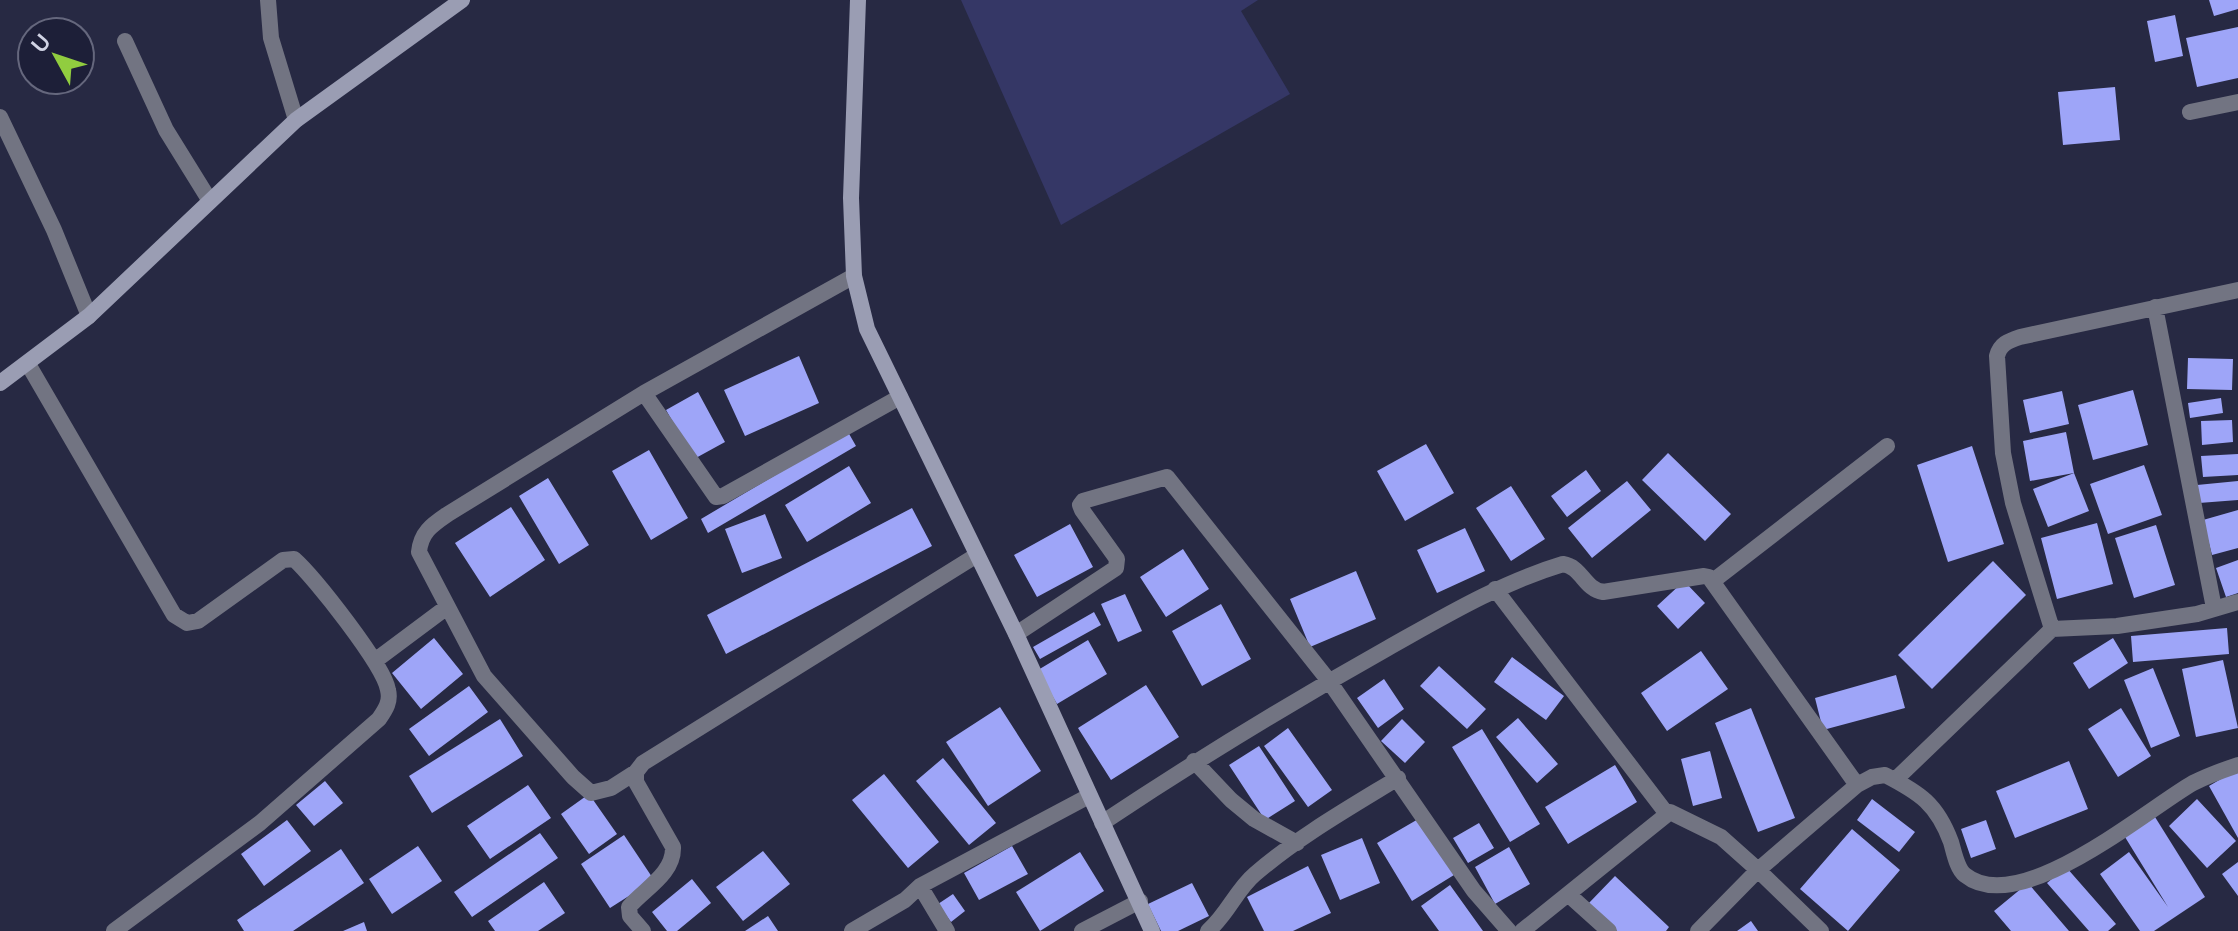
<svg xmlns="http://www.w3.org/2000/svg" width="2238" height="931" font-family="Mulish,sans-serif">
	<rect width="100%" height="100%" fill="#272943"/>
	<path fill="#353766" d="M961 0H1258L1241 11 1290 94 1061 225Z"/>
	<path fill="#9ea5f8" d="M2209 0H2238V9L2214 16Z
		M2175 15 2183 56 2155 62 2147 21Z
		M2238 27V78L2197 87 2186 38Z
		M2115 87 2120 140 2063 145 2058 92Z
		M799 356 819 403 745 436 724 390Z
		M2188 358 2233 359 2232 390 2187 389Z
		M2133 390 2148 445 2093 460 2078 405Z
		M2062 391 2069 424 2030 433 2023 400Z
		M698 392 725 442 694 459 666 410Z
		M2221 398 2223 413 2190 418 2188 403Z
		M2232 420 2233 442 2202 445 2201 421Z
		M848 432 856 446 708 533 701 519Z
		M2066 432 2074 473 2089 511 2048 527 2033 489 2074 473 2030 481 2023 441Z
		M1426 444 1454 493 1405 521 1377 471Z
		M1972 446 2004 544 1948 562 1917 465Z
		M649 450 688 518 651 540 612 471Z
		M1668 453 1731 514 1705 541 1642 480Z
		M2238 454V475L2203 477 2201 456Z
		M2144 465 2162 515 2108 534 2090 484Z
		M849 466 871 503 807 542 785 505Z
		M1586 470 1601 491 1567 517 1551 496Z
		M548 478 589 545 559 564 519 496Z
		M1627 481 1651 510 1592 558 1568 528Z
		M2238 481V500L2199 503 2197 485Z
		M1511 486 1545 539 1511 561 1476 508Z
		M511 507 545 560 490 597 455 543Z
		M912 508 932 546 726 654 707 615Z
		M2238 510V548L2212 555 2203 520Z
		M765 514 782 558 742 573 725 529Z
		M2097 523 2113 584 2057 599 2041 538Z
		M1070 524 1093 567 1037 597 1014 555Z
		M2156 525 2175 585 2134 598 2115 538Z
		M1465 528 1485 571 1437 593 1417 550Z
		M1183 549 1209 589 1166 617 1140 577Z
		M2238 560V593L2226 597 2216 568Z
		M1993 561 2026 595 1932 689 1898 655Z
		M1356 571 1376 619 1310 647 1290 599Z
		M1684 581 1705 603 1678 629 1657 606Z
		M1125 594 1142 631 1118 642 1101 604Z
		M1221 604 1251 659 1202 686 1172 631Z
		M1094 612 1101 625 1040 659 1033 647Z
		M2227 628 2229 654 2133 662 2131 636Z
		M434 638 463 674 421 709 392 673Z
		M2113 638 2128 663 2089 689 2073 663Z
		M1088 640 1107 674 1057 704 1038 670Z
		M1701 651 1728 689 1667 731 1641 693Z
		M1512 657 1564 696 1546 720 1494 682Z
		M2223 660 2238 728 2196 737 2182 669Z
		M1439 666 1486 709 1467 729 1420 686Z
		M2153 668 2180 736 2151 748 2124 680Z
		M1896 675 1905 708 1823 730 1815 698Z
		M1384 679 1404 709 1378 728 1357 698Z
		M1146 685 1179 737 1111 780 1078 728Z
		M469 686 488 712 429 756 409 729Z
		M1000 707 1041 771 988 806 946 742Z
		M1751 708 1795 818 1758 832 1715 723Z
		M2121 708 2151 756 2118 777 2088 729Z
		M1518 718 1558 764 1537 783 1496 737Z
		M500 719 523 756 432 813 409 776Z
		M1402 719 1425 742 1405 763 1381 741Z
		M1288 728 1332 790 1308 807 1264 746Z
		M1482 729 1540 824 1510 842 1452 747Z
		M1259 746 1295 801 1265 820 1229 765Z
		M1710 751 1722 798 1693 806 1681 759Z
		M943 758 996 823 969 845 916 781Z
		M2069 761 2088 809 2015 838 1996 791Z
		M1615 765 1637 802 1568 844 1545 807Z
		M2238 769V838L2209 786Z
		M884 774 939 842 908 868 852 800Z
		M325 781 343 803 314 826 296 805Z
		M528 785 551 818 490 859 467 826Z
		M589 794 617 834 589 854 561 814Z
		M1872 799 1915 832 1899 852 1857 820Z
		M2197 799 2236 841 2207 868 2169 826Z
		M2155 817 2205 897 2154 931H2140L2100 874 2129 852 2168 907 2125 837Z
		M1420 818 1454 875 1412 901 1377 843Z
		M287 820 311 851 264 886 241 854Z
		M1986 820 1996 849 1971 858 1961 829Z
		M1479 823 1494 848 1468 863 1453 838Z
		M1852 829 1900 870 1848 931 1800 889Z
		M540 833 558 858 472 917 454 892Z
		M624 835 654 880 610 908 581 864Z
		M1362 838 1380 883 1340 900 1321 855Z
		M418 846 442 881 392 914 369 879Z
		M1012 846 1028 874 979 900 964 873Z
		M1509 847 1530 884 1495 904 1475 867Z
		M341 849 364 883 293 931H244L237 920Z
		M763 851 790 884 743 921 716 887Z
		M1080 852 1104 891 1040 931 1016 892Z
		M2238 862V896L2222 874Z
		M1308 866 1331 913 1293 931H1264L1247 897Z
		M2066 867 2116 924 2108 931H2089L2047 883Z
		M1615 876 1669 927 1666 931H1617L1588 904Z
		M692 879 711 903 677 931H667L652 912Z
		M544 882 565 913 538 931H495L488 921Z
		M1192 883 1209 916 1178 931H1161L1148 904Z
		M2028 883 2069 931H2011L1994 911Z
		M1450 885 1483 931H1439L1421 906Z
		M953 894 965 911 951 922 938 904Z
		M768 916 778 931H745Z
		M1751 921 1758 931H1737Z
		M364 922 367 931H343Z"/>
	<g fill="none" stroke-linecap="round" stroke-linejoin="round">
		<path stroke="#727482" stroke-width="16" d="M268 0 271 38 296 120
			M125 41 166 130 210 201
			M2190 112 2238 102
			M0 117 54 230 89 316
			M2155 307 2214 608
			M28 364 174 615 187 623 198 621 283 560 294 559C314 577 384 665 388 690 391 702 385 710 379 719L260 823 114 931
			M644 393 716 497 723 496 900 397
			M1713 581 1887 446
			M1495 589 1667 814
			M2052 629 2013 503 2003 453 1997 356C2000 344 2008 341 2020 337L2238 290
			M1016 634 1116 568 1117 559 1082 510 1080 505 1083 501 1167 477 1329 681 1474 891 1509 931
			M376 660 447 607
			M1194 761 1231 800 1254 819 1297 843
			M636 772 611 788 591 793 573 777 484 676 419 552C421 532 432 525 448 514L644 393 854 276
			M1895 780 2052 629 2117 626 2197 614 2238 602
			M1102 823C1195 761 1290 703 1388 648 1445 616 1500 583 1563 564 1582 567 1584 589 1603 592L1704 576 1709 577 1857 785
			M920 886 947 931
			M1569 895 1609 931
			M643 931 630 916 629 907C644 889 674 874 673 847L636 782V772L643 763 977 555
			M852 931 905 900 920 886 1089 796
			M1082 931 1140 901
			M1208 931C1228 914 1236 890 1255 874 1298 837 1349 808 1398 778
			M1522 931 1670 812 1721 837 1758 870 1857 785 1872 777 1885 775C1920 793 1937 804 1951 842 1954 852 1957 869 1965 875 2019 919 2146 810 2193 783 2207 776 2223 770 2238 765
			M1698 931 1758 870 1821 931"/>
		<path stroke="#9a9db3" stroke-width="16" d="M858 0 851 198 854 276 867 329 1016 634 1152 931
			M0 383 89 316 296 120 462 0"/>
	</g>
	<g transform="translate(56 56) rotate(310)"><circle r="38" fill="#1d1f38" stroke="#65677d" stroke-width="2"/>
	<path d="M0-6L14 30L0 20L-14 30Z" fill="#91cd3f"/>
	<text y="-12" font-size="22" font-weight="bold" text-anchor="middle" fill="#d0d3e4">U</text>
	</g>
</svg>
